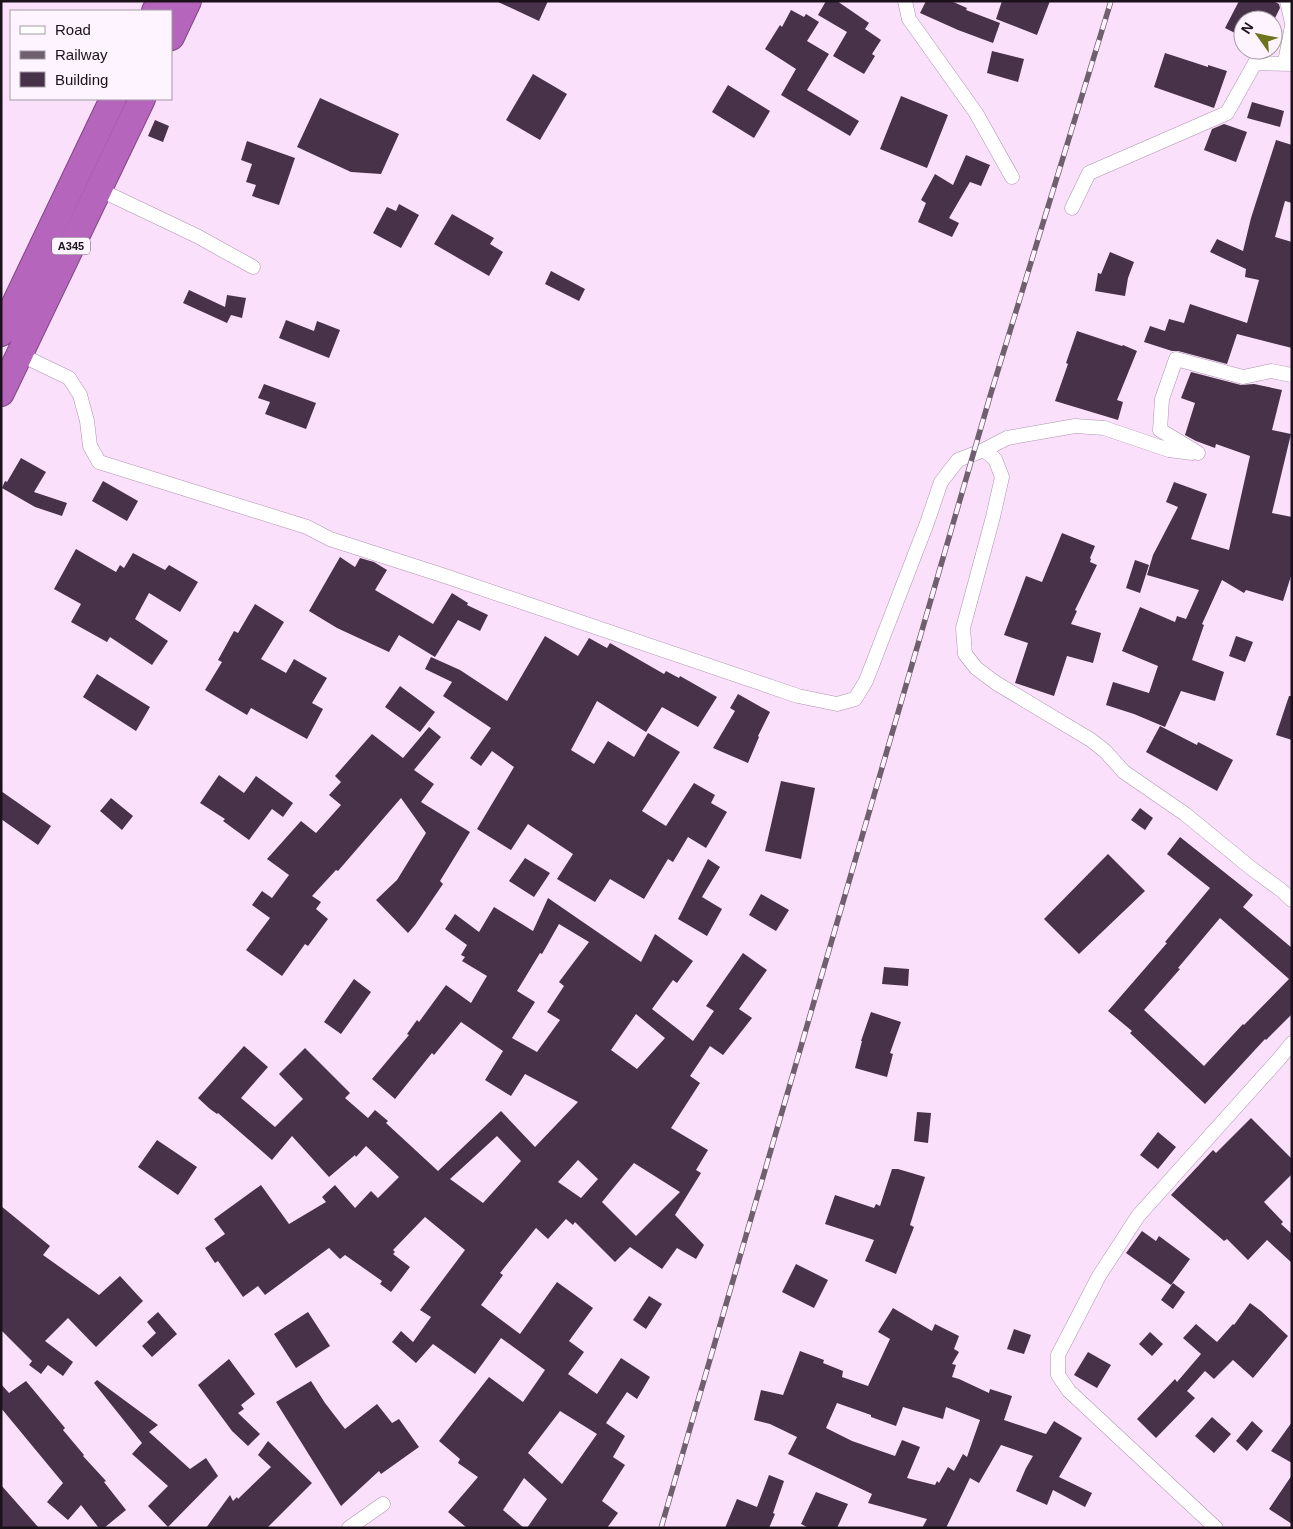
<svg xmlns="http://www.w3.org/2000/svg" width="1293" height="1529" font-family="Helvetica,sans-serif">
	<rect width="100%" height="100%" fill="#fbe0fc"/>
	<path fill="#473249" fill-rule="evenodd" d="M496 1H548L539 21Z
		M826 1H837L869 23 865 29 881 40 872 54 875 56 864 74 833 56 847 32 818 15Z
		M926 1H951L967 8 966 10 1000 23 993 43 958 30 920 13Z
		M1002 1H1050L1037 35 996 19Z
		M1239 1H1273L1279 4 1280 8 1274 20H1243V37L1225 28Z
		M791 10 804 17 806 14 819 22 807 41 829 54 807 90 859 121 850 136 781 95 796 69 765 49 780 25 782 27Z
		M992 51 1024 59 1018 82 987 73Z
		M1165 53 1208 67V65L1227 71 1214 108 1154 87Z
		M533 74 567 94 540 140 506 120Z
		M728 85 770 111 754 138 712 112Z
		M901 96 948 115 927 168 880 149Z
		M320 98 399 134 381 174 351 172 297 147Z
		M1252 102 1284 111 1280 127 1247 118Z
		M155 120 169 126 163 142 148 136Z
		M1224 124 1247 132 1236 162 1204 150 1212 129Z
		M1276 140 1292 145V203L1285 201 1275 237 1292 242V348L1237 334 1227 364 1178 351H1172L1144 342 1150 326 1165 331 1169 319 1184 323 1190 304 1247 323 1259 280 1245 277 1246 269 1210 252 1217 239 1243 251 1251 218Z
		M247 141 295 158 279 205 252 196 256 185 246 182 252 164 241 160Z
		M966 155 990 165 981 186 970 182 949 218 959 223 952 237 918 222 926 203 921 200 935 174 953 185Z
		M399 204 419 215 401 248 373 233 387 207 396 211Z
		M452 214 494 238 490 244 503 252 489 276 434 244Z
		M1110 252 1134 262 1128 278 1125 296 1095 291 1098 273 1101 274Z
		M551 271 585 289 579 301 545 284Z
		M189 290 225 307 227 295 246 298 242 318 231 315 227 323 183 303Z
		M286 320 314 331 317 321 340 330 329 358 279 338Z
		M1077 331 1122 346 1123 345 1137 351 1117 400 1123 402 1118 420 1055 401 1068 364 1066 363Z
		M1191 372 1241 385 1254 384 1282 390 1272 430 1291 434 1272 513 1292 517V573L1283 601 1246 590 1244 593 1222 580 1202 624 1204 625 1192 660 1224 672 1215 701 1181 691 1165 727 1134 714 1106 705 1113 682 1149 693 1158 666 1122 651 1140 607 1175 622 1177 616 1186 619 1199 590 1147 575 1153 555 1178 507 1166 502 1174 482 1207 494 1191 539 1229 550 1250 456 1216 444 1215 448 1196 441 1185 435 1195 403 1181 398Z
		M264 384 316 403 306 429 265 414 270 402 258 398Z
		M21 458 46 472 34 492 67 503 62 516 35 507 2 488 5 481 7 482Z
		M103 481 138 501 127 521 92 501Z
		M1062 533 1095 546 1090 558 1091 559 1090 562 1097 565 1075 610 1077 611 1071 624 1101 633 1093 663 1067 656 1054 696 1015 683 1028 643 1004 635 1026 576 1042 582Z
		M76 549 116 572 120 565 124 568 133 553 165 570 169 565 198 582 180 612 149 593 135 619 168 641 152 665 110 637 107 642 71 622 81 604 54 589Z
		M340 557 355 567 360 558 374 562 387 570 375 590 433 624 452 593 468 603 467 605 488 615 480 631 458 620 435 657 399 635 389 652 337 628 309 611Z
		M1135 560 1149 565 1140 593 1126 588Z
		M255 604 284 622 261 659 286 673 294 659 327 678 312 703 323 709 307 739 251 708 247 715 205 690 222 662 218 660 234 631 238 633Z
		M545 636 578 656 589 638 607 648 610 643 664 674 666 671 679 678 680 676 717 697 698 727 662 707 646 732 597 701 571 750 594 764 608 741 634 757 648 733 680 752 642 811 666 826 694 783 715 795 711 803 727 812 706 848 688 837 673 862 668 859 644 899 610 879 595 902 557 879 573 854 528 824 511 850 477 829 514 767 492 751 481 766 470 758 491 728 443 696 452 682 425 669 431 657 460 670 507 701Z
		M1236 636 1253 642 1245 662 1229 656Z
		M97 674 150 707 136 731 83 697Z
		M400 686 435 712 420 732 385 707Z
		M738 694 770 712 758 736 759 737 748 763 713 748 735 711 730 708Z
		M1289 696H1292V740L1276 735Z
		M1160 726 1197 745 1198 742 1233 760 1217 791 1146 752Z
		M429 727 441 737 414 770 434 784 421 802 470 832 440 881 443 884 415 925 408 933 376 900 397 880 426 833 401 798 338 871 336 870 312 896 321 902 316 909 328 919 308 946 305 944 282 976 246 950 270 918 252 905 262 891 272 898 289 875 267 859 301 821 316 833 341 805 329 795 341 782 335 776 372 734 403 758Z
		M219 775 244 793 256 776 293 803 283 817 272 809 249 840 223 821 225 819 200 803Z
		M781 781 815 788 801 859 765 851Z
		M1 791 51 826 38 845 1 819Z
		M111 798 133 816 122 830 100 811Z
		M1140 808 1153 818 1145 830 1131 820Z
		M1180 837 1253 895 1243 907 1292 948V1014L1266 1040 1265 1039 1205 1104 1130 1033 1132 1031 1108 1011 1167 943 1165 942 1210 888 1167 854ZM1220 918 1289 979 1244 1025 1243 1024 1204 1066 1144 1010 1180 969 1178 968Z
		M1108 854 1145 891 1079 954 1044 919Z
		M525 858 550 873 534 897 509 881Z
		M708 859 720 867 702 897 722 909 707 936 678 919Z
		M761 894 789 910 776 931 749 915Z
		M548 898 641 962 655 934 693 961 677 983 673 980 652 1009 693 1041 714 1011 706 1006 743 953 767 970 739 1009 752 1018 723 1055 710 1046 690 1076 700 1083 671 1128 708 1150 696 1170 701 1173 675 1215 704 1245 696 1259 677 1248 662 1269 630 1247 615 1262 575 1222 573 1225 566 1219 548 1239 536 1228 500 1273 503 1275 481 1305 520 1334 557 1282 593 1308 569 1341 584 1352 568 1374 597 1394 621 1358 650 1377 637 1399 627 1392 606 1423 625 1436 613 1457 625 1465 602 1501 618 1513 607 1528H527L547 1499 524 1478 503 1510 524 1528H467L448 1512 478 1477 458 1463 460 1459 439 1441 489 1377 523 1402 545 1370 501 1338 475 1374 433 1344 416 1363 392 1342 401 1331 413 1342 431 1317 420 1310 465 1250 425 1217 393 1250 395 1252 393 1254 410 1267 391 1292 380 1284 382 1281 345 1255 340 1259 329 1248 265 1295 258 1286 243 1297 218 1261 215 1263 205 1248 225 1234 214 1219 261 1185 289 1224 326 1202 322 1197 335 1185 355 1208 371 1191 378 1198 399 1177 366 1146 356 1157 355 1155 329 1177 292 1136 272 1160 218 1113 217 1114 210 1109 198 1098 244 1046 268 1067 241 1098 275 1127 303 1099 279 1074 305 1048 350 1093 345 1098 368 1118 375 1110 388 1121 386 1123 438 1171 501 1111 535 1147 578 1102 525 1074 511 1096 485 1080 503 1051 461 1022 434 1055 432 1053 395 1099 372 1079 409 1035 407 1034 417 1020 419 1022 446 985 471 1003 487 976 462 961 465 957 461 955 467 945 445 929 455 914 479 932 494 907 533 931ZM559 924 589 942 559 982 564 986 547 1012 560 1020 537 1052 512 1038 535 1002 517 991 540 953 542 954ZM636 1014 665 1038 637 1069 611 1050ZM497 1136 521 1161 483 1203 450 1179ZM578 1160 598 1179 581 1198 558 1182ZM634 1163 680 1192 636 1236 602 1202ZM560 1411 597 1434 562 1484 528 1453Z
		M884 967 909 969 908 986 882 984Z
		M354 979 371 992 341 1034 324 1022Z
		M871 1012 901 1022 890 1053 893 1054 887 1077 855 1068 862 1041H861Z
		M917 1112 931 1113 928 1143 914 1141Z
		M1251 1118 1292 1159V1174L1264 1202 1283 1222 1281 1224 1292 1234V1263L1267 1240 1248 1260 1227 1239 1224 1241 1171 1195 1213 1150 1216 1153Z
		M1158 1132 1176 1147 1158 1169 1140 1155Z
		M157 1140 197 1167 178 1195 138 1167Z
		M892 1169H898L925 1177 910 1225 914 1227 896 1274 865 1261 874 1240 825 1224 835 1195 874 1208 876 1204 880 1206Z
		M1 1206 50 1246 43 1255 99 1295 120 1276 143 1301 96 1347 68 1318 45 1341 73 1362 63 1376 48 1365 41 1374 29 1365 32 1361 1 1330Z
		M1142 1231 1156 1241 1159 1236 1190 1259 1171 1285 1126 1253Z
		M796 1264 828 1280 814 1308 782 1292Z
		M1173 1283 1185 1292 1173 1309 1161 1300Z
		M649 1296 662 1304 646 1329 633 1320Z
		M1250 1303 1261 1311 1288 1336 1253 1378 1233 1360 1214 1379 1205 1371 1187 1391 1195 1398 1156 1438 1137 1419 1175 1379 1177 1382 1201 1354 1183 1338 1196 1324 1217 1342 1233 1324 1234 1325Z
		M893 1308 932 1331 935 1324 959 1336 954 1349 959 1352 952 1364 956 1365 952 1377 959 1379 989 1393 990 1389 1012 1396 1004 1420 1046 1434 1054 1421 1082 1438 1059 1477 1092 1493 1085 1507 1053 1490 1047 1505 1016 1491 1026 1468 1033 1456 1001 1445 979 1483 970 1478 946 1528H922L927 1519 868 1503 872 1494 788 1454 797 1437 770 1424 754 1420 761 1390 783 1395 800 1351 824 1360 823 1363 843 1371 842 1377 868 1386 890 1339 878 1332ZM837 1403 871 1415V1417L896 1426 903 1407 943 1419 946 1407 980 1420 967 1457 963 1454 954 1471 948 1467 939 1483 937 1481 935 1485 907 1478 920 1447 902 1440 895 1456 852 1441 826 1428Z
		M158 1312 177 1334 152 1357 142 1346 156 1333 147 1322Z
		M308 1312 330 1346 296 1368 274 1334Z
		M1014 1329 1031 1335 1024 1354 1007 1349Z
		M1150 1332 1163 1344 1152 1356 1139 1344Z
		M1088 1352 1111 1365 1097 1388 1074 1375Z
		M229 1359 255 1394 241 1405 244 1409 238 1413 260 1434 248 1446 232 1431 198 1385Z
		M97 1380 158 1425 149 1432 190 1469 206 1458 218 1476 168 1527 148 1506 168 1486 132 1454 142 1443 94 1383Z
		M26 1381 65 1428 63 1430 84 1455 83 1456 106 1481 104 1482 126 1510 104 1528H99L81 1505 68 1520 47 1502 63 1483 1 1408V1384L9 1393Z
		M311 1381 325 1403 345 1429 377 1404 392 1423 399 1419 419 1447 381 1474 379 1471 341 1506 276 1402Z
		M1212 1417 1231 1434 1214 1453 1195 1436Z
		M1252 1421 1263 1431 1247 1451 1236 1441Z
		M1292 1422V1463L1271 1451Z
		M268 1441 312 1483 267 1528H206L230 1495 233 1501 237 1497 238 1499 271 1467 258 1455Z
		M769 1475 784 1481 773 1513 775 1514 769 1528H725L737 1499 757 1507Z
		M1292 1475V1524L1269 1509Z
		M1 1485 39 1528H1Z
		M816 1492 848 1504 837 1528H809L801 1524Z"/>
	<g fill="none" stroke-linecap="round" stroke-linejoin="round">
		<defs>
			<path id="street" d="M905 1 909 19 976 113 1012 177
				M1287 1 1292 23
				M1292 26 1286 57 1292 59
				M94 187 197 236 253 267
				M1072 208 1089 173 1227 113 1255 63 1292 64
				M19 354 69 378 80 395 87 421 90 446 99 462 307 527 330 539 442 575 798 696 837 704 855 699 866 681 927 523 941 482 958 460 984 450 995 459 1002 477 993 517 963 628 965 654 976 668 996 683 1091 740 1105 751 1124 772 1185 814 1251 868 1281 890 1292 900
				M984 450 1007 438 1075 426 1104 428 1169 450 1192 453
				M1198 453 1160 430 1162 399 1176 359 1243 377 1271 371 1292 375
				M349 1528 383 1504
				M1216 1528 1069 1391 1058 1375V1355L1099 1276 1138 1216 1279 1059 1292 1043"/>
			<path id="highway" d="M155 11 160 1
				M171 37 188 1
				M1 333 113 99
				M1 393 142 99"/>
		</defs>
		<use href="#street" stroke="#ad94ae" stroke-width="15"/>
		<use href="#highway" stroke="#7f4883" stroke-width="28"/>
		<use href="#street" stroke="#fff" stroke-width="14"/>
		<use href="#highway" stroke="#b565bb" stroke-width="26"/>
		<defs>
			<path id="rail" d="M661 1528 991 393 1111 1"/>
		</defs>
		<use href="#rail" stroke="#6f5f6f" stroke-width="5.5"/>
		<use href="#rail" stroke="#fef4ff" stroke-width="4" stroke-dasharray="11" stroke-linecap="butt"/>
	</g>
	<g text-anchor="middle" stroke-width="5" stroke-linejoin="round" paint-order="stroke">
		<rect fill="#fef4ff" stroke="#5e555f" stroke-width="1" x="52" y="237.5" width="38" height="17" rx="4"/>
		<g font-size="11" font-weight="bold" fill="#1a111a">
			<text x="71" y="250">A345</text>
		</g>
	</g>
	<rect width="1293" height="1529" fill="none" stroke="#1a111a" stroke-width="5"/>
	<rect x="10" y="10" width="162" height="90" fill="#fef4ff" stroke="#a399a3"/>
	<rect x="20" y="26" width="25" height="8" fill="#ffffff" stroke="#a399a3"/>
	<text x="55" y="35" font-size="15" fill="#1a111a">Road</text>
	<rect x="20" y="51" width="25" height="8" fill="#6f5f6f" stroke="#a399a3"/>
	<text x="55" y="60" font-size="15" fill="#1a111a">Railway</text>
	<rect x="20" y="72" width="25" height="15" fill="#473249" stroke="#a399a3"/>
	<text x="55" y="85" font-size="15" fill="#1a111a">Building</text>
	<g transform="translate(1258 35) rotate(303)"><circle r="24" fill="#fef4ff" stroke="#a399a3"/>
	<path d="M0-4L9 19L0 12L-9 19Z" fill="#6c741d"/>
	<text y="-8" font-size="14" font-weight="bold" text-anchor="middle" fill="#1a111a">N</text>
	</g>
</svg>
